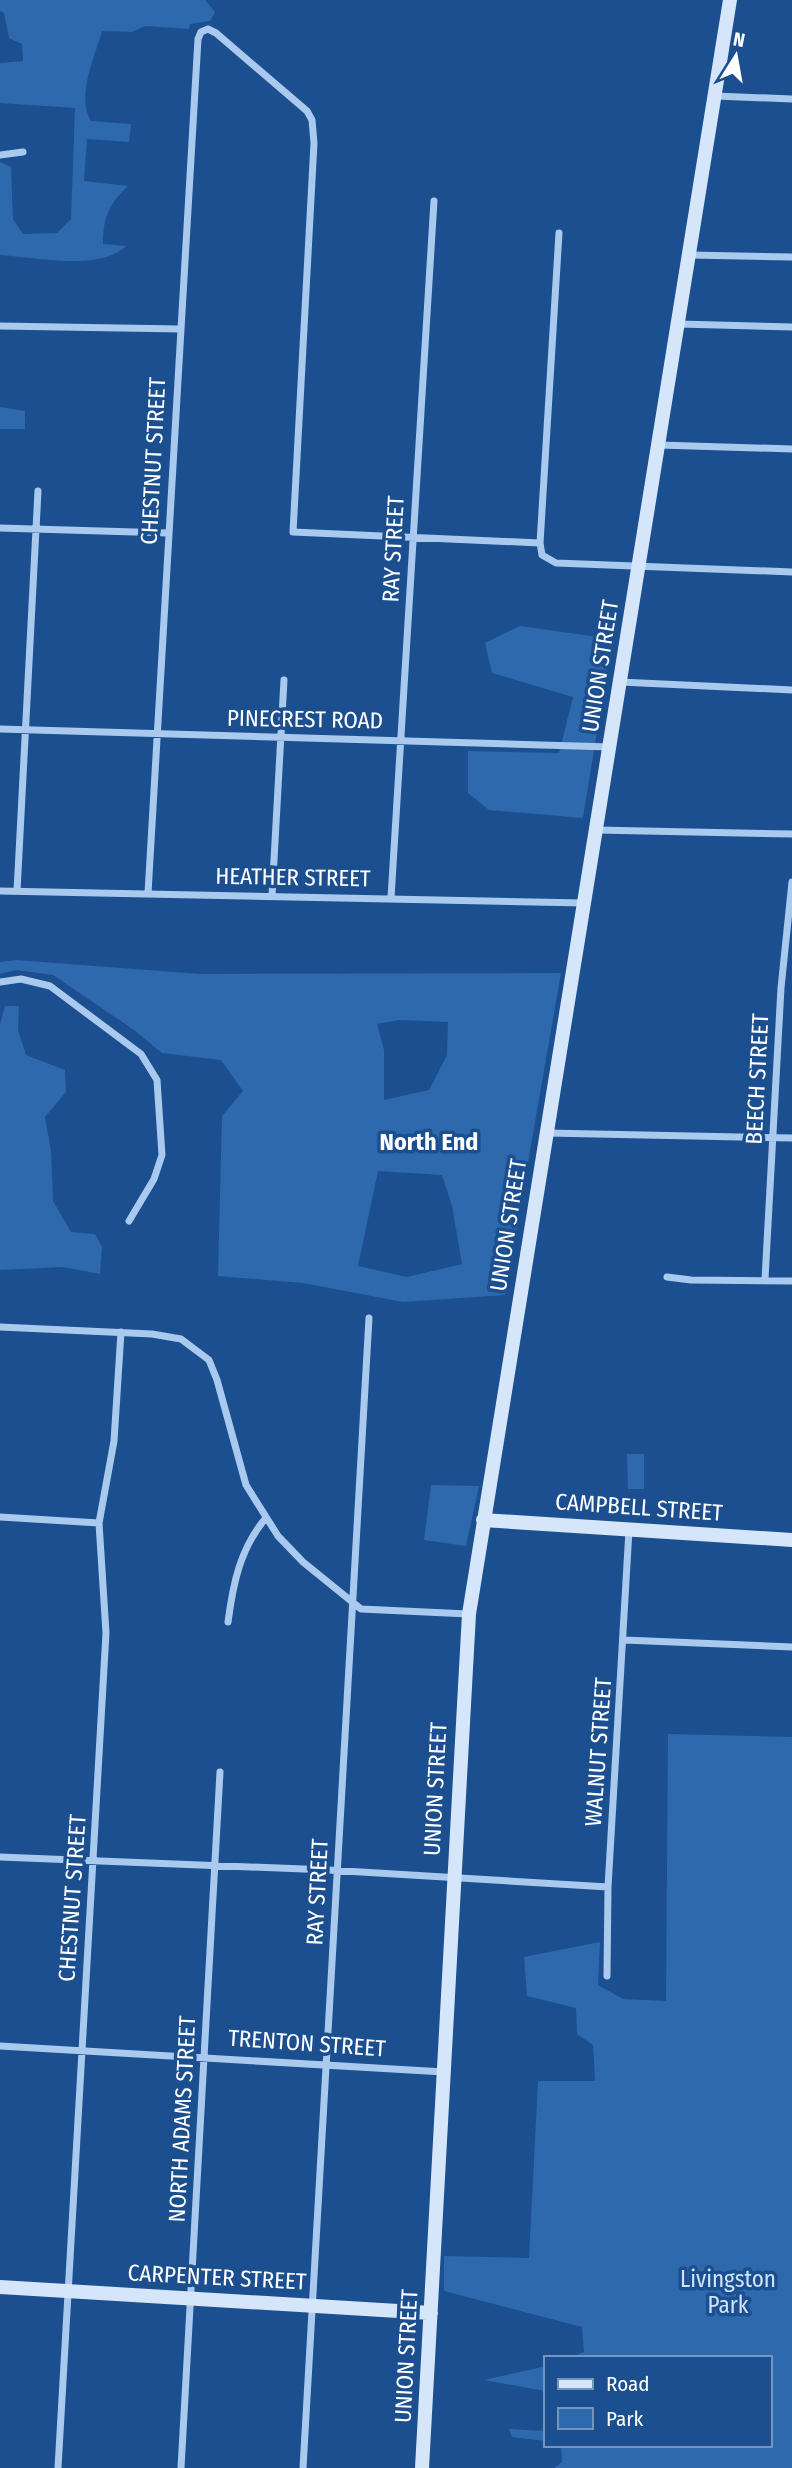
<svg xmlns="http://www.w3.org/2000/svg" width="792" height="2468" font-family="'Fira Sans Condensed',sans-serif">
	<rect width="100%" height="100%" fill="#1b4f8f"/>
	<path fill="#2e69ad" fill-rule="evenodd" d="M0 0H205L215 12 210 21 190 24 189 29 145 26 132 32 102 31C95 57 76 96 91 121L131 124 129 142 87 139 84 181 128 186C109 204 103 217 103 244L126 246C100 272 35 257 0 255V162L11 167 13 219 23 234 57 233 71 219 75 108 0 103V63L23 61 22 44 9 38 4 13 0 11Z
		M0 407 25 411V429H0Z
		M520 626 612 639 583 818 489 810 468 793V751L559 753 573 697 492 673 485 643Z
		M16 960 200 974 561 973 505 1295 403 1302 303 1283 218 1276 222 1116 243 1091 221 1060 162 1053 134 1030 53 975 16 970 0 974V962ZM399 1020 448 1022 447 1055 429 1090 384 1100V1050L377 1024ZM378 1171 442 1175 452 1206 462 1264 407 1277 358 1266Z
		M5 1006H19L18 1030 26 1055 65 1070 66 1092 45 1117 51 1151 53 1201 71 1232 95 1234 102 1247 100 1274 63 1267 0 1270V1024Z
		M627 1454H644V1489H628Z
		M431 1485 479 1486 466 1546 424 1540Z
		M668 1734 792 1737V2468H554L562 2462 561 2445H769V2358H568L584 2352 582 2327 444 2291V2256L529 2258 538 2081H595L593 2045 577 2034 576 2008 527 1996 524 1957 600 1942 598 1985 623 1999 666 2001Z
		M545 2366V2391L484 2380 542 2367Z
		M509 2429 545 2431V2441L512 2437Z"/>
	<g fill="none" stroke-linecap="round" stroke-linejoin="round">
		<path stroke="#a9c9ee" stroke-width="7" d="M715 96 792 99
			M0 155 23 152
			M690 255 792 257
			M679 324 792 327
			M0 326 180 329
			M659 445 792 449
			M0 528 168 533
			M540 543 559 233
			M620 682 792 690
			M0 729 610 747
			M596 830 792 834
			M0 891 584 903
			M17 891 38 491
			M148 893 198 39 201 32 208 29 216 33 307 111 312 120 314 143 293 532 540 543 542 555 556 563 792 572
			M272 896 284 680
			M391 898 434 201
			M0 982 21 979 50 986 141 1054 157 1080 162 1155 154 1179 129 1221
			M547 1133 792 1138
			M667 1277 691 1280 792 1281
			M765 1279 781 988 792 882
			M0 1327 152 1334 181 1339 209 1360 217 1380 246 1485 278 1536 303 1562 361 1609 468 1614
			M0 1517 99 1523
			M228 1622C233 1584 240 1549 265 1519
			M624 1640 792 1647
			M0 1857 328 1870 608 1887
			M607 1976 608 1887 629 1530
			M0 2046 444 2072
			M58 2468 106 1633 99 1523 114 1441 121 1332
			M181 2468 220 1772
			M303 2468 369 1318"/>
		<path stroke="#d6e6fa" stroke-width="14" d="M483 1520 792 1540
			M0 2287 431 2313
			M422 2468 469 1614 730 0"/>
	</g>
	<g text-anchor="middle" stroke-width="7" stroke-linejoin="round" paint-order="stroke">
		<g font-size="23" fill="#fff" stroke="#1b4f8f">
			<text transform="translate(153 461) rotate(-87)" y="8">CHESTNUT STREET</text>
			<text transform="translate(393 549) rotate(-87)" y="8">RAY STREET</text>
			<text transform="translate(600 666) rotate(-81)" y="8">UNION STREET</text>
			<text transform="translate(305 719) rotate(1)" y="8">PINECREST ROAD</text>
			<text transform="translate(293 877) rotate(1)" y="8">HEATHER STREET</text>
			<text transform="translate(757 1079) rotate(-87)" y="8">BEECH STREET</text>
			<text transform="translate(508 1225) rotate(-81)" y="8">UNION STREET</text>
			<text transform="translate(639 1507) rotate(4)" y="8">CAMPBELL STREET</text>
			<text transform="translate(598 1752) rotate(-86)" y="8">WALNUT STREET</text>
			<text transform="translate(435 1789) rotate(-87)" y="8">UNION STREET</text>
			<text transform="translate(317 1892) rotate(-87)" y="8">RAY STREET</text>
			<text transform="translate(72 1898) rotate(-86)" y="8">CHESTNUT STREET</text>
			<text transform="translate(307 2043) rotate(4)" y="8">TRENTON STREET</text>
			<text transform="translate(182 2119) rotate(-87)" y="8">NORTH ADAMS STREET</text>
			<text transform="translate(217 2277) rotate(3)" y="8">CARPENTER STREET</text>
			<text transform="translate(406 2356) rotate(-87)" y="8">UNION STREET</text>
		</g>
		<g font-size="23" fill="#cfe3fa" stroke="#1b4f8f">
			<text x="728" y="2287">Livingston<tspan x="728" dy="26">Park</tspan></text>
		</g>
		<g font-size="24" font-weight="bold" fill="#fff" stroke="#1b4f8f">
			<text x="429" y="1150">North End</text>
		</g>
	</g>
	<rect x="544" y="2356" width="228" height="91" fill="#1b4f8f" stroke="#7695bc" stroke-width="2"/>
	<rect x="558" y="2379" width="35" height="10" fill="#d6e6fa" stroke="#7695bc" stroke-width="2"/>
	<text x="606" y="2391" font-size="21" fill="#ffffff">Road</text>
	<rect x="558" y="2408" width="35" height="21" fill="#2e69ad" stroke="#7695bc" stroke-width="2"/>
	<text x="606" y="2426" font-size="21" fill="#ffffff">Park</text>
	<g transform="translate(736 56) rotate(11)" stroke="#1b4f8f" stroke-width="5" paint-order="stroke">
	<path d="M0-5L12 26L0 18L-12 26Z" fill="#ffffff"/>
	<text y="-10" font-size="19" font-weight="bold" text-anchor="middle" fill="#ffffff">N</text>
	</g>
</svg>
